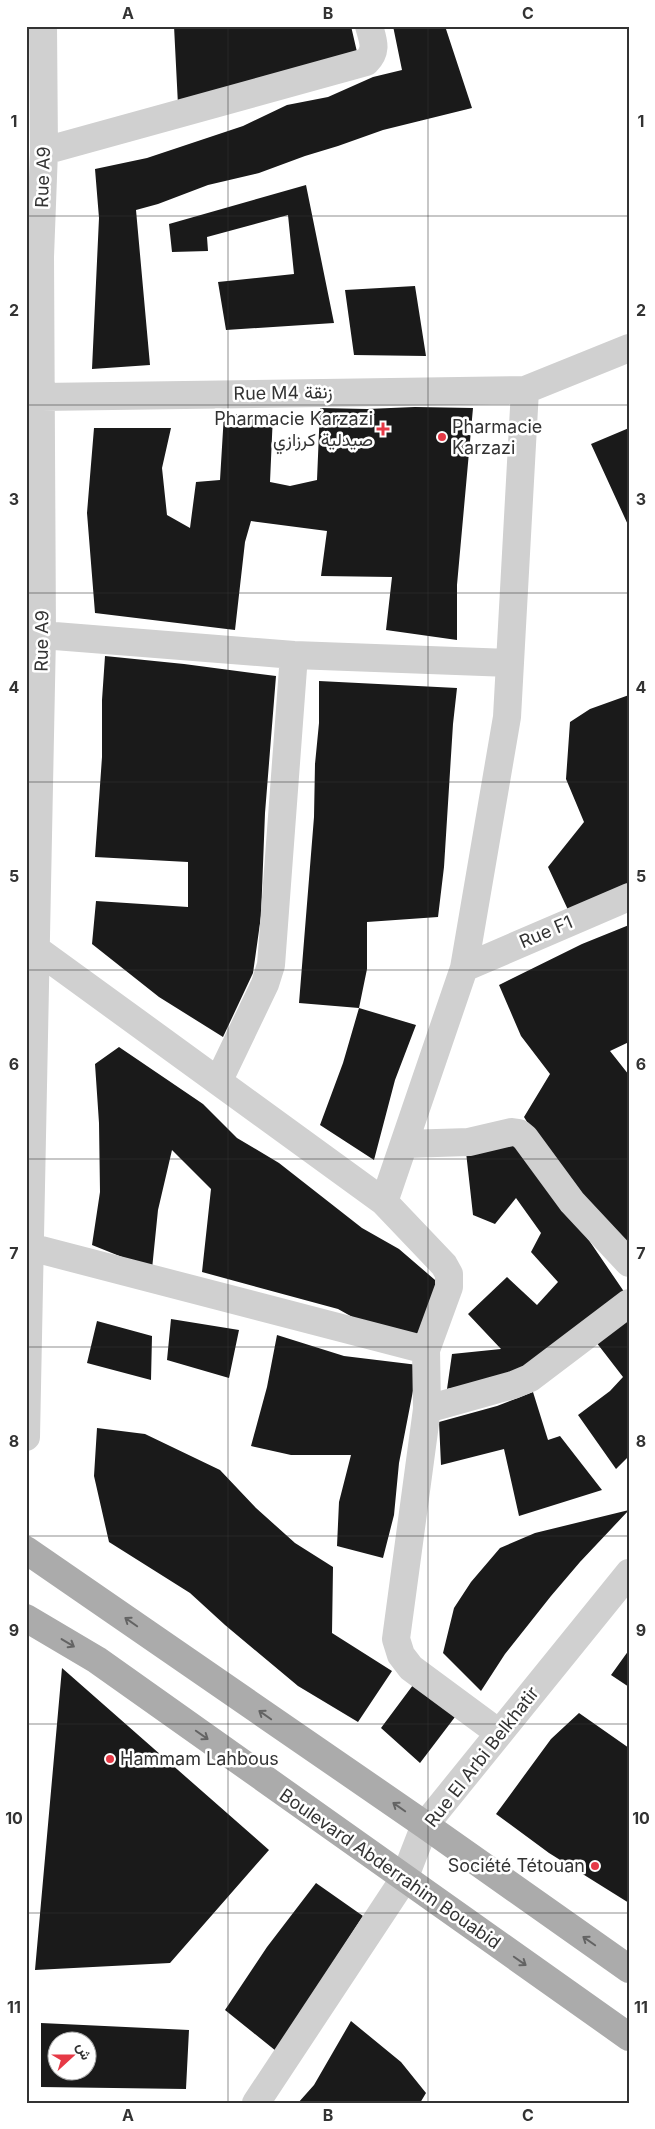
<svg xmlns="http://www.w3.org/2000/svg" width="655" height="2129" font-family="Inter,Vazirmatn,sans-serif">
	<rect width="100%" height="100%" fill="#fff"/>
	<path fill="#1a1a1a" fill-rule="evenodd" d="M174 26H351L357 52 178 105Z
		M393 26H445L472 108 383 130 338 146 305 156 259 173 208 185 158 204 136 210 150 365 92 369 99 218 95 169 147 158 243 126 287 105 328 97 373 77 402 70Z
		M306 185 334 323 226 330 218 282 294 274 288 215 207 237 208 251 172 252 169 224Z
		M415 286 426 356 354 355 345 290Z
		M415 407 473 408 457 585V640L386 630 392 577 321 576 327 531 251 521 245 542 235 630 95 613 87 513 94 428H171L162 468 167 515 190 528 196 482 220 480 224 414H273L270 482 290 486 317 480 320 408 367 409Z
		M629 428V527L591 444Z
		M105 656 184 664 276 676 265 813 261 916 253 973 223 1037 159 997 92 944 96 901 188 907V862L95 857 102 757V700Z
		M319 681 457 688 453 724 444 867 438 917 367 922V969L359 1008 299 1003 314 817 315 764 319 723Z
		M629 695V886L569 912 548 867 584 822 566 779 570 722 590 709Z
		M629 925V1042L610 1051 629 1075V1251L557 1170 524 1117 550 1074 521 1036 499 985 582 944Z
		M359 1008 416 1025 395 1080 374 1160 320 1125 343 1063Z
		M119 1047 203 1104 237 1138 279 1163 362 1228 399 1249 442 1286 424 1339 365 1324 338 1309 202 1272 211 1189 172 1150 158 1210 152 1269 92 1245 100 1192 99 1123 95 1064Z
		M520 1139 629 1299 525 1374 447 1389 452 1354 501 1349 468 1314 507 1277 537 1305 558 1282 531 1252 541 1233 516 1198 495 1224 473 1215 466 1152Z
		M629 1312V1456L616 1469 578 1415 610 1391 623 1377 596 1342Z
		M171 1319 239 1330 229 1378 167 1360Z
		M97 1321 152 1336 151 1380 87 1363Z
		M277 1335 344 1356 418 1365 399 1463 394 1515 383 1558 337 1546 339 1502 351 1455H291L251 1446 267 1387Z
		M533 1392 548 1440 560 1436 602 1490 519 1516 504 1449 441 1465 439 1422 497 1406Z
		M97 1428 145 1434 220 1470 256 1508 295 1543 333 1567 332 1633 392 1671 358 1722 298 1686 225 1625 190 1593 109 1542 94 1476Z
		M629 1510 580 1562 551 1596 505 1654 481 1691 443 1653 454 1608 471 1582 500 1548 535 1533Z
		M629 1650V1687L611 1675Z
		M62 1668 269 1850 170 1963 35 1970Z
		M416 1681 458 1713 420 1763 381 1728Z
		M579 1713 629 1748V1903L549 1853 496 1814 551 1739Z
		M316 1883 363 1916 276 2051 225 2010 267 1947Z
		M351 2021 401 2062 426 2093 420 2103H298L314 2085Z
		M41 2023 189 2030 186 2089 41 2087ZM58 2042H88V2072H58Z"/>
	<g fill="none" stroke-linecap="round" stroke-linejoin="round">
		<path stroke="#d0d0d0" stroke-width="28" d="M44 151 366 62C378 50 373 41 369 26
			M41 397 525 390 629 348
			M42 635 294 655 510 663
			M26 945 36 949 384 1202 444 1265 449 1274V1287L426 1350 427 1409 396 1639 401 1655 411 1668 499 1733
			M464 968 629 897
			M219 1080 265 984 271 965 294 655
			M405 1144 469 1142 512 1132 519 1133 525 1138 572 1202 629 1263
			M384 1202 464 968 507 717 525 390
			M26 1246 426 1350
			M427 1409 513 1385 530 1378 629 1303
			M26 1437 42 635 40 257 44 151 43 26
			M256 2103 404 1879 425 1825 629 1573"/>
		<path stroke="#ababab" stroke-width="28" d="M26 1550 425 1825 629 1969
			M26 1618 97 1660 629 2037"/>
	</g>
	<defs><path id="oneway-shaft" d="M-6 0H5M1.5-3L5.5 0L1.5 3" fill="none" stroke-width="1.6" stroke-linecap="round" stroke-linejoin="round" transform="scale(1.25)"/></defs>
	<g stroke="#636363">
		<use href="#oneway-shaft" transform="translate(131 1622) rotate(-145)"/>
		<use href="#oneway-shaft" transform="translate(68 1643) rotate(31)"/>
		<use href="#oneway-shaft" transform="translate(265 1715) rotate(-145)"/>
		<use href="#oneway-shaft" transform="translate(202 1735) rotate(35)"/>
		<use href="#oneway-shaft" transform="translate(399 1807) rotate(-145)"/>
		<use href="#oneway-shaft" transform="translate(589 1941) rotate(-145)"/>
		<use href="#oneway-shaft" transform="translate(520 1961) rotate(35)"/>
	</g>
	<path fill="none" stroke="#333" stroke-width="1" stroke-opacity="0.55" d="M228 26V2103M428 26V2103M26 216H629M26 405H629M26 593H629M26 782H629M26 970H629M26 1159H629M26 1347H629M26 1536H629M26 1724H629M26 1913H629"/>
	<g fill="#e63946" stroke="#fff" stroke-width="2">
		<path d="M380.5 421.5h5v5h5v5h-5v5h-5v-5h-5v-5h5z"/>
		<circle cx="442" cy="437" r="5"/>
		<circle cx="110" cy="1759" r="5"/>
		<circle cx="595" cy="1866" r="5"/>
	</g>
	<g text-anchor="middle" stroke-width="5" stroke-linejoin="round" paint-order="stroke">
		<g font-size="18" fill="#333" stroke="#fff">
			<text transform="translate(43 177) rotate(-88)" y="6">Rue A9</text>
			<text transform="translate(283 393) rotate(-1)" y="6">Rue M4 زنقة</text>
			<text transform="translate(42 641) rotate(-89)" y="6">Rue A9</text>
			<text transform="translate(546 932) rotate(-23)" y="6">Rue F1</text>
			<text transform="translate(482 1757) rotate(-52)" y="6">Rue El Arbi Belkhatir</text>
			<text transform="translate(390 1869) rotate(35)" y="6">Boulevard Abderrahim Bouabid</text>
		</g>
		<g font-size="18" fill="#333" stroke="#fff" text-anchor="end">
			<text x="373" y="425">Pharmacie Karzazi<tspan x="373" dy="21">صيدلية كرزازي</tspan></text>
			<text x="452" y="433" text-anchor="start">Pharmacie<tspan x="452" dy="21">Karzazi</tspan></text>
			<text x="120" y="1765" text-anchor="start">Hammam Lahbous</text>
			<text x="585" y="1872">Société Tétouan</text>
		</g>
	</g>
	<rect width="655" height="2129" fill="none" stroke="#ffffff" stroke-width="55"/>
	<g transform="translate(72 2056) rotate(69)"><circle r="24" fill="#ffffff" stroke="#adadad"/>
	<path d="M0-4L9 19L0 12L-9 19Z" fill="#e63946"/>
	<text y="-8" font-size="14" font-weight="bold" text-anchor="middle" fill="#333333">ش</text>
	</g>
	<rect x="28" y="28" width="600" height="2074" fill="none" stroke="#333" stroke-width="2"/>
	<g font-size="16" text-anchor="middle" font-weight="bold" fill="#333">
		<text x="128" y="19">A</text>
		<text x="328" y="19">B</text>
		<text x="528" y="19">C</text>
		<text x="14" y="127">1</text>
		<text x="641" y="127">1</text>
		<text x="14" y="316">2</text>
		<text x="641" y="316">2</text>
		<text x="14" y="505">3</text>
		<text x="641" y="505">3</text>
		<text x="14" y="693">4</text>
		<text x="641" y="693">4</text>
		<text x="14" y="882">5</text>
		<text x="641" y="882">5</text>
		<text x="14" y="1070">6</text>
		<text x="641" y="1070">6</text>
		<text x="14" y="1259">7</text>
		<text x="641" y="1259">7</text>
		<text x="14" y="1447">8</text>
		<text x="641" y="1447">8</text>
		<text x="14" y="1636">9</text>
		<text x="641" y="1636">9</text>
		<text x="14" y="1824">10</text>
		<text x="641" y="1824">10</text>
		<text x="14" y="2013">11</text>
		<text x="641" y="2013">11</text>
		<text x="128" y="2121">A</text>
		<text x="328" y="2121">B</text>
		<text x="528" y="2121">C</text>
	</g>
</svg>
